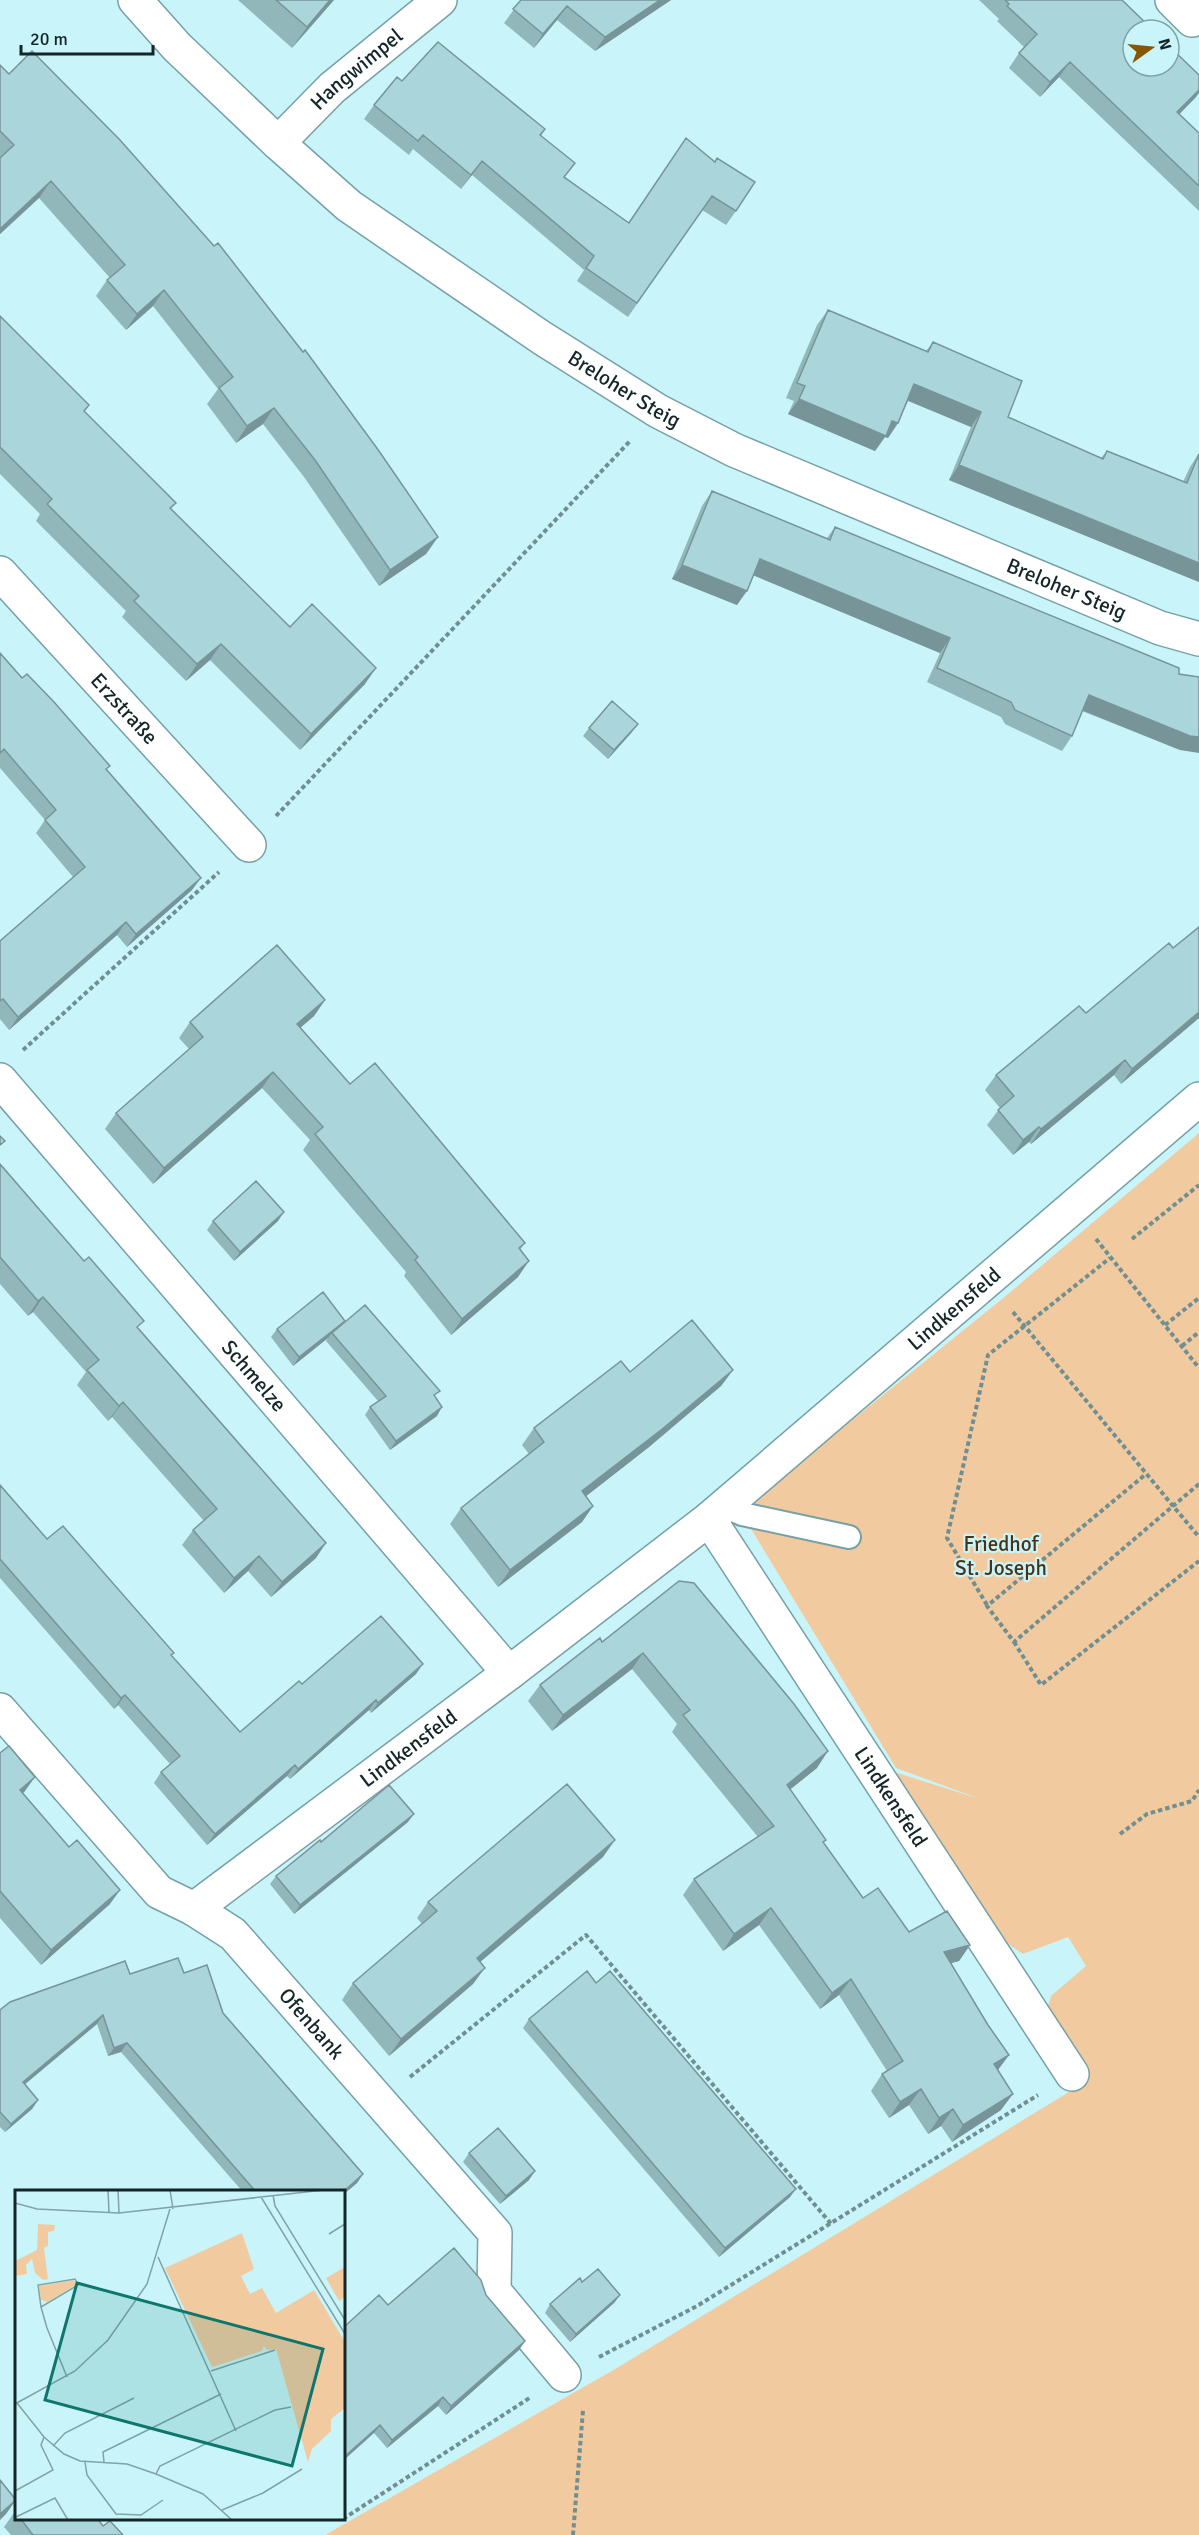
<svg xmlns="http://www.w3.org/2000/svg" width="1199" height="2535" font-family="Signika,sans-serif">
	<rect width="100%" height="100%" fill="#c9f5fa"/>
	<path fill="#f1cb9f" d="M1199 1133V2535H325L617 2368 1087 2081 1046 2013 1051 1996 1086 1966 1068 1937 1023 1954 995 1935 888 1770 980 1799 896 1768 742 1514 778 1480 1002 1299Z"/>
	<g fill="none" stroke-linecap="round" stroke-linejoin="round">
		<defs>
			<path id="lane" d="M724 1506 742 1514 849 1537"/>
			<g id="street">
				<path id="s1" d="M135 0 177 47 278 143 349 206 542 338 658 411 734 450 1160 628 1199 639"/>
				<path d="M1172 0 1192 20 1199 14"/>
				<path id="s2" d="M278 143 332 88 440 0"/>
				<path id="s3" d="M0 573 249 845"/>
				<path id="s4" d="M0 1080 509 1673"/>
				<path id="s5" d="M709 1519 1072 2074"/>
				<path id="s6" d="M0 1710 159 1892 194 1909 233 1934 495 2233 494 2291 564 2375"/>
				<path id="s7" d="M194 1909 509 1673 709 1519 1199 1099"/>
			</g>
		</defs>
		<use href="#lane" stroke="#76a0a5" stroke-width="26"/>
		<use href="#street" stroke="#76a0a5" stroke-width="36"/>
		<path stroke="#708f93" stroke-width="4" stroke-dasharray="4.5 3" stroke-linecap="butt" d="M276 816 631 440
			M23 1050 219 872
			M1096 1239 1199 1368
			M1132 1239 1199 1185
			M1013 1312 1173 1506 1014 1642 987 1606 1146 1474
			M1165 1325 1199 1298
			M1182 1346 1199 1332
			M1199 1484 1173 1506 1199 1537
			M987 1605 947 1538 988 1355 1110 1258
			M1014 1642 1041 1685 1199 1561
			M1120 1834 1147 1814 1192 1801 1199 1790
			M410 2077 586 1935 832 2225
			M599 2357 697 2306 1038 2095
			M343 2519 531 2397
			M573 2535 583 2410"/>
		<use href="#lane" stroke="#fff" stroke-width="22"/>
		<use href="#street" stroke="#fff" stroke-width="33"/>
	</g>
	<path fill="#92b7bb" d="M238 0H334L292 48Z
		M521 0H671L595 51 557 20 534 48 504 23Z
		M979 0H1122L1196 97 1179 114 1199 133V211L1059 77 1040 97 1009 68 1019 53 1024 47 997 21 999 19Z
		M0 65 438 537 426 554 379 586 304 477 263 424 236 443 207 404 218 389 153 306 126 330 96 296 107 280 110 278 39 198 0 234Z
		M402 81 545 129 541 136 565 177 628 223 686 138 736 211 726 225 702 210 628 317 577 281 584 270 472 175 461 189 413 149 409 155 364 119 374 105Z
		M828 310 926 351 933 342 1008 417 1101 458 1107 451 1183 482 1190 467 1199 453V582L949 480 971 427 908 401 898 423 888 438 885 437 875 451 788 414 794 401 786 398 817 325Z
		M0 316 85 412 176 503 171 509 290 627 365 684 300 750 210 660 186 681 122 617 126 611 36 521 40 514 0 474Z
		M712 491 827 538 835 527 1180 750 1082 711 1072 736 1062 751 1005 724 1001 717 927 682 940 653 753 575 737 605 672 579 702 506Z
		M0 653 107 770 192 890 127 947 117 935 9 1030 0 1019V941L73 877 36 833 45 820 0 768Z
		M589 728 632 732 608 759 583 736Z
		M325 1000 314 1016 300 1028 350 1084 525 1243 520 1250 518 1277 451 1335 404 1276 406 1272 303 1150 310 1140 262 1088 153 1184 105 1129 116 1113 189 1049 179 1038 190 1022Z
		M1086 1013 1199 1018 1121 1084 1114 1075 1031 1144 1029 1142 1013 1155 987 1125 1000 1108 985 1090 996 1075Z
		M0 1164 139 1329 316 1558 271 1597 248 1571 224 1593 182 1545 193 1530 204 1521 112 1417 108 1421 77 1385 86 1372 33 1312 28 1316 0 1284Z
		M213 1221H278L234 1261 207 1230Z
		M345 1321 435 1398 437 1416 390 1450 365 1415 370 1407 378 1401 326 1341 328 1338 293 1366 271 1337 277 1329Z
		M733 1370 721 1386 649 1447 586 1496 593 1506 582 1522 498 1587 450 1524 461 1508 529 1454 522 1445 534 1428 630 1372Z
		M0 1485 47 1539 174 1653 171 1656 240 1732 302 1684 416 1674 371 1713 369 1710 290 1779 287 1776 207 1845 154 1783 161 1772 170 1764 118 1705 114 1709 0 1578Z
		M679 1581 817 1768 790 1789 824 1843 863 1898 909 1932 970 1945 959 1961 951 1963 988 2025 1009 2055 998 2070 1001 2110 952 2142 941 2126 928 2134 909 2105 889 2118 871 2091 882 2074 887 2071 839 1995 820 2009 759 1925 723 1951 683 1895 694 1879 758 1837 672 1732 677 1724 632 1669 552 1731 528 1701 540 1685 602 1642Z
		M0 1753 25 1791 23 1793 110 1904 41 1965 0 1918Z
		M408 1822 294 1914 270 1884 276 1876 321 1842Z
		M603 1857 480 1962 473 1984 389 2056 342 2000 353 1983 422 1924 417 1918 428 1902Z
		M184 1973 223 2013 363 2174 357 2183 344 2194V2192H243L121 2052 108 2056 97 2024 24 2084 38 2100 32 2109 5 2132 0 2127V2010L130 1974Z
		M596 1983 790 2197 719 2257 523 2028 529 2019Z
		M469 2153 529 2180 500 2204 463 2162Z
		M582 2282 620 2295 614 2303 570 2342 545 2313 550 2304Z
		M486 2295 525 2341 519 2350 446 2415 438 2406 387 2448 374 2433 388 2305Z
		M16 2510V2518H97L103 2526 123 2535H11L4 2527Z"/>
	<path fill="#779599" d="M330 0H334L292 48 307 27Z
		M660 0H671L595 51 605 37Z
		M567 6 557 20 534 48 543 34Z
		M1070 62 1059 77 1040 97 1050 82Z
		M1199 90V93L1196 97 1167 127 1177 112Z
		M482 161 472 175 461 189 471 175Z
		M51 181 39 198 0 234V229Z
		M164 290 153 306 126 330 137 314Z
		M914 384 981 412 971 427 904 399Z
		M799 399 898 423 888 438 885 437 875 451 788 414Z
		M274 408 263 424 236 443 247 426Z
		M959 465 1199 563V582L949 480Z
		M438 537 426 554 379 586 390 570Z
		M760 559 950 638 940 653 750 574Z
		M682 565 747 591 737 605 672 579Z
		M221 644 210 660 186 681 197 664Z
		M376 668 365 684 300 750 311 734Z
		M1089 695 1199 737V753L1180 750 1079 709Z
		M638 724 632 732 608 759 614 750Z
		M201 878 192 890 127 947 136 934Z
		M126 922 117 935 9 1030 18 1017Z
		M325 1000 314 1016 286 1040 297 1024Z
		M1199 1012V1018L1121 1084 1132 1069Z
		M1125 1060 1114 1075 1031 1144 1041 1129Z
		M273 1072 262 1088 153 1184 164 1168Z
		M1039 1127 1029 1142 1013 1155 1023 1140Z
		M284 1212 278 1221 234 1261 240 1252Z
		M529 1261 518 1277 451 1335 462 1319Z
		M43 1297 33 1312 28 1316 38 1301Z
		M345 1321 332 1333 328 1338 293 1366 299 1357Z
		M733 1370 721 1386 649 1447 571 1508 582 1491Z
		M123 1402 112 1417 108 1421 119 1406Z
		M442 1407 437 1416 390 1450 396 1441Z
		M593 1506 582 1522 498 1587 510 1570Z
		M326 1543 316 1558 271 1597 282 1582Z
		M259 1556 248 1571 224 1593 234 1578Z
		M643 1653 632 1669 552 1731 563 1715Z
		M423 1664 416 1674 371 1713 378 1703Z
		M125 1695 118 1705 114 1709 121 1698Z
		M376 1700 369 1710 290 1779 298 1769Z
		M828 1751 817 1768 776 1801 787 1785Z
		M295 1765 287 1776 207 1845 215 1834Z
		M35 1777 25 1791 10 1804 20 1790Z
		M414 1814 408 1822 294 1914 300 1905Z
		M615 1840 603 1857 465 1975 477 1958Z
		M120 1890 110 1904 41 1965 51 1950Z
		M771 1908 759 1925 723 1951 734 1934Z
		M970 1945 959 1961 933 1968 944 1952Z
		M485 1968 473 1984 389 2056 401 2039Z
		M851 1979 839 1995 820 2009 832 1993Z
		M103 2015 97 2024 17 2091 23 2082Z
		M127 2043 121 2052 108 2056 114 2048Z
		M1009 2055 997 2071 994 2064Z
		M921 2089 909 2105 889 2118 900 2102Z
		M1013 2094 1001 2110 952 2142 963 2125Z
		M38 2100 32 2109 5 2132 11 2124Z
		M953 2109 941 2126 928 2134 939 2118Z
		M535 2171 529 2180 500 2204 506 2196Z
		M363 2174 357 2183 344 2194V2192Z
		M796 2189 790 2197 719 2257 725 2248Z
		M620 2295 614 2303 570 2342 576 2334Z
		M525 2341 519 2350 446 2415 451 2406Z
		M443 2397 438 2406 387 2448 392 2440Z
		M380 2425 374 2433 344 2460V2457Z
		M16 2500 6 2514 0 2520V2514Z"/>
	<path fill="#aad5da" stroke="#779599" stroke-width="1.5" d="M276 0H330L307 27Z
		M521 0H660L605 37 567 6 543 34 513 9Z
		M1005 0H1122L1153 30H1133V66H1169V46L1199 75V90L1177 112 1199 133V186L1070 62 1050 82 1019 53 1037 34 1007 6 1009 4Z
		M438 42 545 129 540 135 575 163 564 177 629 223 686 138 715 162 717 158 755 182 736 211 712 196 637 303 586 268 594 256 482 161 471 175 423 135 418 141 374 105 397 77 402 81Z
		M32 51 120 140 214 246 218 243 303 352 305 350 379 451 438 537 390 570 315 460 274 408 247 426 219 388 233 377 164 290 137 314 107 280 125 265 51 181 0 229V158L14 145 0 131V65L9 74Z
		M828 310 928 352 933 342 1022 381 1008 417 1103 459 1107 451 1187 483 1199 454V563L959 465 981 412 914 384 898 423 892 421 886 436 799 399 805 386 797 383Z
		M0 316 89 405 84 411 176 503 170 508 290 627 312 604 376 668 311 734 221 644 197 664 134 601 139 596 47 504 52 499 0 447Z
		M712 491 830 540 835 527 1179 668V674L1199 677V737L1190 736 1089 695 1072 736 1015 710 1011 702 937 668 950 638 760 559 747 591 682 565Z
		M0 653 22 678 27 674 54 702 110 766 106 769 201 878 136 934 126 922 18 1017 3 999 0 1001V941L85 867 45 820 56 810 4 749 0 753Z
		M612 701 638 724 614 750 589 728Z
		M1199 927V1012L1132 1069 1125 1060 1041 1129 1039 1127 1023 1140 998 1110 1014 1096 996 1075 1079 1006 1086 1013 1169 943 1173 948Z
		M277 945 325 1000 297 1024 350 1084 375 1063 525 1243 519 1248 529 1261 462 1319 415 1260 418 1257 315 1134 323 1127 273 1072 164 1168 116 1113 203 1037 190 1022Z
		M0 1136 5 1141 0 1145Z
		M0 1164 84 1261 89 1257 144 1321 137 1327 326 1543 282 1582 259 1556 234 1578 193 1530 217 1509 123 1402 119 1406 87 1370 99 1360 43 1297 38 1301 0 1257Z
		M256 1181 284 1212 240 1252 213 1221Z
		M323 1292 345 1321 299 1357 277 1329Z
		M365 1305 440 1391 434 1395 442 1407 396 1441 370 1407 386 1396 332 1333Z
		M692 1320 733 1370 661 1430 582 1491 593 1506 510 1570 461 1508 544 1442 534 1428 621 1361 630 1372Z
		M0 1485 47 1539 63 1526 174 1653 171 1655 240 1732 299 1681 302 1684 381 1616 423 1664 378 1703 376 1700 298 1769 295 1765 215 1834 161 1772 180 1756 125 1695 121 1698 0 1559Z
		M679 1581 694 1583 794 1704 828 1751 787 1785 826 1840 823 1842 863 1898 878 1888 909 1932 947 1911 970 1945 944 1952 988 2025 1009 2055 994 2064 1013 2094 963 2125 953 2109 939 2118 921 2089 900 2102 882 2074 903 2061 851 1979 832 1993 771 1908 734 1934 694 1879 774 1826 683 1715 690 1710 643 1653 563 1715 540 1685 600 1638 602 1642Z
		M9 1746 35 1777 20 1790 69 1847 77 1840 120 1890 51 1950 0 1891V1753Z
		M567 1784 615 1840 477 1958 485 1968 401 2039 353 1983 437 1911 428 1902Z
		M389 1785 414 1814 300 1905 276 1876 320 1840 321 1842Z
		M178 1958 184 1973 207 1965 223 2013 363 2174 343 2192H256L127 2043 114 2048 103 2015 23 2082 38 2100 11 2124 0 2112V2010L10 2002 125 1961 130 1974Z
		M587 1971 596 1983 610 1971 796 2189 725 2248 529 2019Z
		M498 2128 535 2171 506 2196 469 2153Z
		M454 2248 481 2280 486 2295 525 2341 451 2406 443 2397 392 2440 380 2425 344 2457V2327L379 2295 388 2305Z
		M598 2269 620 2295 576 2334 550 2304 580 2278 582 2282Z
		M0 2480 16 2500 0 2514Z
		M20 2518H97L103 2526 110 2521 123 2535H33Z"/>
	<g text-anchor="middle" stroke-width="4.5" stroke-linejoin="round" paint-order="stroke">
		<g font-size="21" fill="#152628" stroke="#c9f5fa">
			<text dy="7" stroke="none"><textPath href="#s2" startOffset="108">Hangwimpel</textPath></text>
			<text dy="7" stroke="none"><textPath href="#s1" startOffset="628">Breloher Steig</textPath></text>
			<text dy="7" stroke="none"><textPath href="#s1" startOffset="1114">Breloher Steig</textPath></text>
			<text dy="7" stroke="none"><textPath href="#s3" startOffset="184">Erzstraße</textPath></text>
			<text dy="7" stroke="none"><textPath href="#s7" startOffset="969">Lindkensfeld</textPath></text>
			<text dy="7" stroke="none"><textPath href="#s4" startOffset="390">Schmelze</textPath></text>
			<text dy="7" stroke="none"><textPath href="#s7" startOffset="268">Lindkensfeld</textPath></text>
			<text dy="7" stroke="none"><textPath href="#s5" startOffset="332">Lindkensfeld</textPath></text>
			<text dy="7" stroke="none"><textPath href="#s6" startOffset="446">Ofenbank</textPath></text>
		</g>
		<g font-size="21" fill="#493217" stroke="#c9f5fa">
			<text x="1001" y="1551">Friedhof<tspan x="1001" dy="24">St. Joseph</tspan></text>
		</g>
	</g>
	<g transform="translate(15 2190)">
		<rect width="330" height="330" fill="#c9f5fa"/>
		<path d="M23 34 40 35 39 41 33 42V56L29 58 33 89 28 90 20 83 17 69 11 75 12 84 0 86V71L22 60ZM227 43 239 79 226 86 235 104 247 98 261 123 299 100 330 152V218L316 229V241L297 259 293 272 261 159 252 160 249 156 247 161 197 177 150 78ZM330 77V107L324 111 311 88ZM59 90 61 95 32 112 26 110 24 96Z" fill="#f1cb9f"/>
		<path fill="none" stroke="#81a2a6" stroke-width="1.5" d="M93 0 94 23M103 0 104 23M155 0 158 19M258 5 260 16 330 130M246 7 330 144M0 13 22 19 104 23 309 0M314 44 330 34M143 67 221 241M26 117 63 95 60 89 23 95 26 117 32 138 52 187M196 181 260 160M2 213 29 247 49 264 65 271 112 274 141 284 188 304 217 330M0 214 60 181 93 150 132 94 155 19M38 256 50 243 119 208M70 272 72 285 101 324 126 325 148 310M89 272 88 262 206 204M141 284 145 276 260 220 276 217M0 301 38 280 26 255 29 247M207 320 248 303 287 279M1 327 40 308 53 330"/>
		<path fill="#0f766e" fill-opacity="0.15" stroke="#0f766e" stroke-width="3" d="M62 93 308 159 277 276 30 210Z"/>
		<rect width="330" height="330" fill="none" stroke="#152628" stroke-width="3"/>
	</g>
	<g transform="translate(1151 48) rotate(75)"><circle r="28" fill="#c9f5fa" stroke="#81a2a6" stroke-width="1.5"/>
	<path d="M0-4.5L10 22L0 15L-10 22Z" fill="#885500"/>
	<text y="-9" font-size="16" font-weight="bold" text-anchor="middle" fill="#152628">N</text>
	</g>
	<path d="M21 45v9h132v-9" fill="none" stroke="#152628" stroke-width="3"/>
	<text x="30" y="45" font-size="18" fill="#152628" stroke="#c9f5fa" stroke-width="4.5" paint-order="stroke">20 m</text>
</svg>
